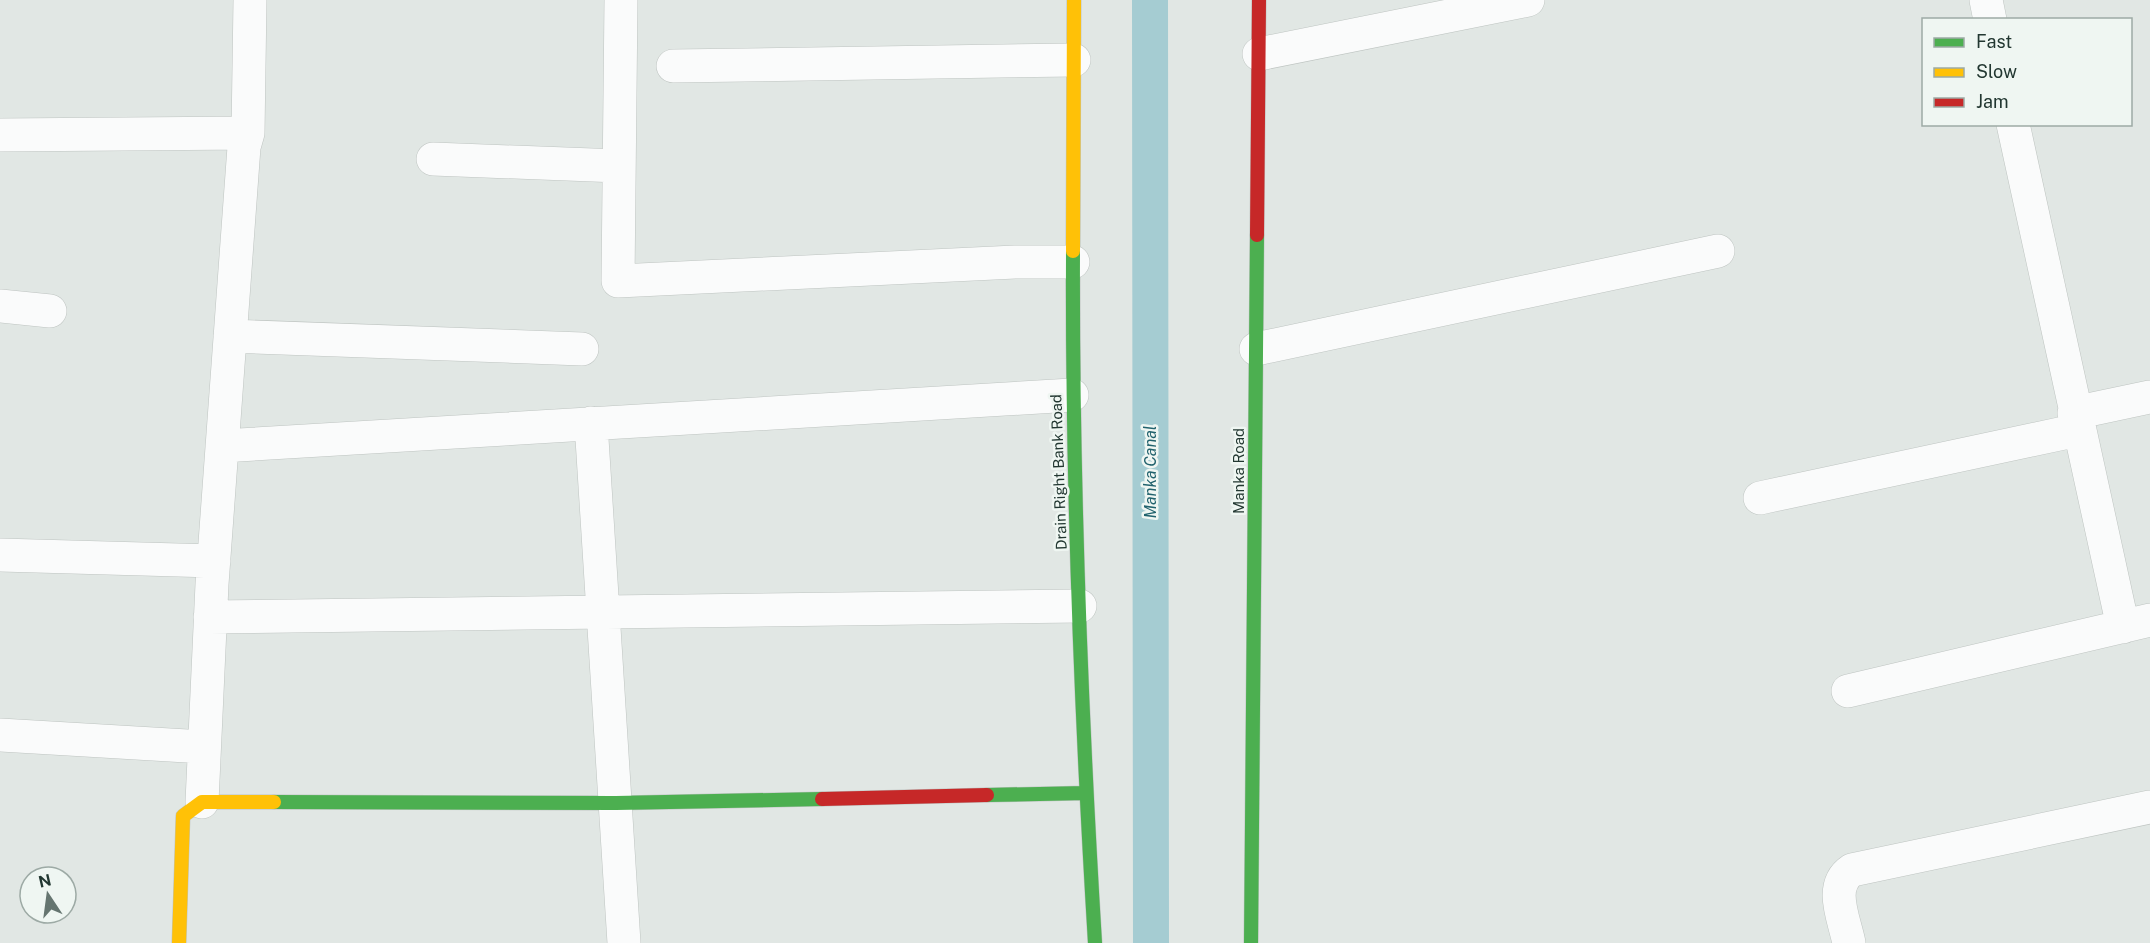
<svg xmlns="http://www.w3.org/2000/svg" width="2150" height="943" font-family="'Public Sans',sans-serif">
	<rect width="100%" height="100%" fill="#e1e7e4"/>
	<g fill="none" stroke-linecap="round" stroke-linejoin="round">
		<path stroke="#a5ccd2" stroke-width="36" d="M1150 0 1151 943"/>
		<defs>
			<path id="street" d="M621 0 618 281 1015 262H1073
				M1986 0 1990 20
				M1259 54 1528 0
				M673 66 1074 60
				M2013 124 2123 627
				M0 135 248 133
				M433 159 619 166
				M0 306 50 311
				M230 336 582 349
				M1256 349 1718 251
				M2074 413 2150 397
				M591 423 624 943
				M222 446 1072 395
				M1760 498 2078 430
				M0 555 214 561
				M210 617 1080 606
				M1848 691 2150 620
				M0 735 204 747
				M202 802 212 584 244 147 248 133 250 0
				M1849 943C1844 918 1828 886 1852 870L2150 807"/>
			<path id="fast" d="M1073 251C1072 481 1081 713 1095 943
				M987 795 1086 793
				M274 802 616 803 822 799
				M1251 943 1257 235"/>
			<path id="slow" d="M1073 251 1074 0
				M179 943 183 816 202 802H274"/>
			<path id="jam" d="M1257 235 1259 0
				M822 799 987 795"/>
		</defs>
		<use href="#street" stroke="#bec4c1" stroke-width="34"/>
		<use href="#fast" stroke="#bec4c1" stroke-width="15"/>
		<use href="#slow" stroke="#bec4c1" stroke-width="15"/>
		<use href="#jam" stroke="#bec4c1" stroke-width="15"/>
		<use href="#street" stroke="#fafbfb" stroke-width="33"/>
		<use href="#fast" stroke="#4caf50" stroke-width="14"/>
		<use href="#slow" stroke="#ffc107" stroke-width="14"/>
		<use href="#jam" stroke="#c62828" stroke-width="14"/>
	</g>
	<g text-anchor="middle" stroke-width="5" stroke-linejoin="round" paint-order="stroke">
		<g font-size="15" fill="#223731" stroke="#eff6f2">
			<text transform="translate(1239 471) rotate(-90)" y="5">Manka Road</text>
			<text transform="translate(1059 472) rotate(-92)" y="5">Drain Right Bank Road</text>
		</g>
		<g font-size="16" font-style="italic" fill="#21626d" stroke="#eff6f2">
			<text transform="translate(1150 472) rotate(-90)" y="6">Manka Canal</text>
		</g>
	</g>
	<rect x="1922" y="18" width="210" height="108" fill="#eff6f2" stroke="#9daaa5" stroke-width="1.5"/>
	<rect x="1934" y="38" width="30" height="9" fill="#4caf50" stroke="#9daaa5" stroke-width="1.5"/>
	<text x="1976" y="48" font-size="18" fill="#223731">Fast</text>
	<rect x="1934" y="68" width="30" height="9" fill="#ffc107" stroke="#9daaa5" stroke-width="1.5"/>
	<text x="1976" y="78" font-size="18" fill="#223731">Slow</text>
	<rect x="1934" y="98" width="30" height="9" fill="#c62828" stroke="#9daaa5" stroke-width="1.5"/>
	<text x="1976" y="108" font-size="18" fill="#223731">Jam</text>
	<g transform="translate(48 895) rotate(347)"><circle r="28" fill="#eff6f2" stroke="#9daaa5" stroke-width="1.5"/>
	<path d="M0-4.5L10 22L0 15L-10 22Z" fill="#657570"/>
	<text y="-9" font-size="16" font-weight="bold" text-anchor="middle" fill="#223731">N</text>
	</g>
</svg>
